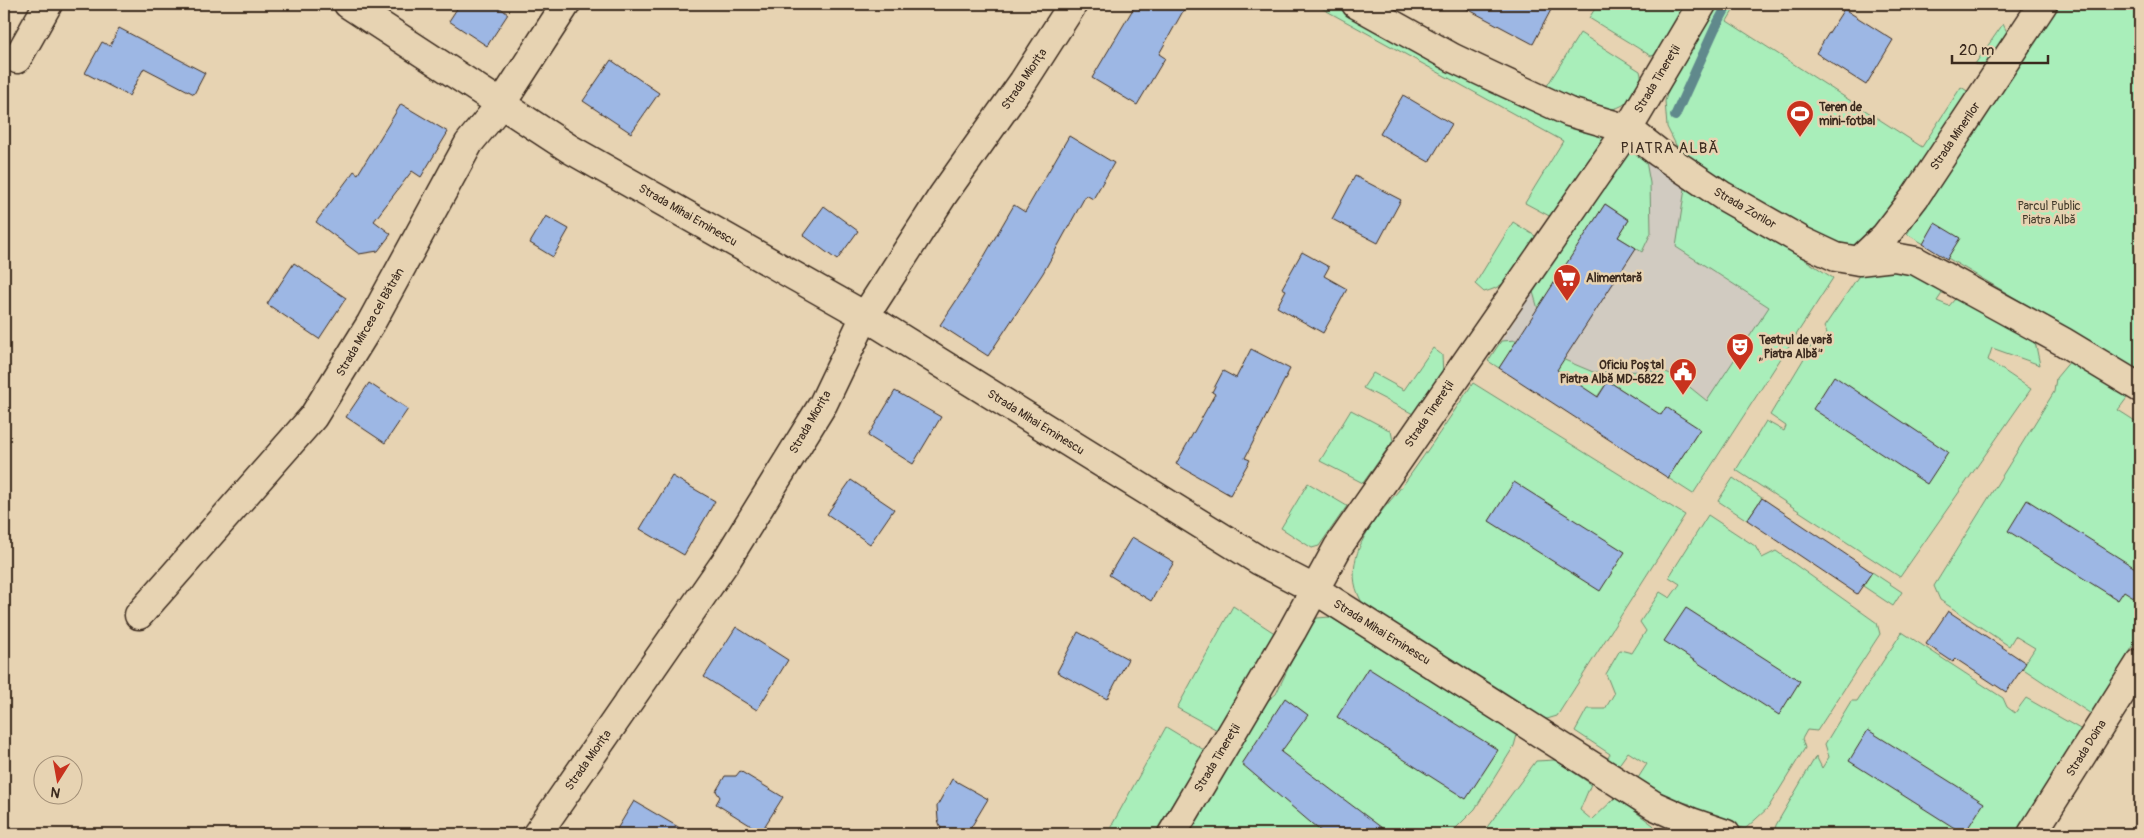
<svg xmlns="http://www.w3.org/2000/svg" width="2144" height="838" font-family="Pangolin,sans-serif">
	<rect width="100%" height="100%" fill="#e7d3b2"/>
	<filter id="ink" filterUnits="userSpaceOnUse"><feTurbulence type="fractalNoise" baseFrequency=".02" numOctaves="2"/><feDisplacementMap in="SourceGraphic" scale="10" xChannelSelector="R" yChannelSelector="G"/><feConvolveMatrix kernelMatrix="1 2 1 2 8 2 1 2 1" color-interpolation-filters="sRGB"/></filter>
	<g filter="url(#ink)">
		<path fill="#d1cbc1" d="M1629 145 1833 278 1693 494 1488 361Z"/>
		<path fill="#a9eeba" stroke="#728c6c" d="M1314 4H1337L1406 45 1607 137 1555 219 1525 203 1563 141Z
			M1598 4H1688L1658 54 1651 56 1589 18Z
			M1715 4H1737L1727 21 1922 147 1961 87 1972 94 1862 248 1843 249 1724 187 1678 149 1667 127 1665 101 1672 77Z
			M2054 4H2140V372L1907 234Z
			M2003 24 2009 36 1989 66 1975 64Z
			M1580 33 1640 71 1642 80C1639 85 1636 92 1632 97 1610 125 1569 99 1545 89Z
			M1629 145 1645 156 1650 183 1651 233 1642 252 1618 237 1629 220 1605 204 1538 309 1533 292Z
			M1686 182 1833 278 1693 494 1668 478 1700 429 1669 426 1634 398 1608 381 1597 397 1515 344 1499 368 1488 361 1501 341 1517 340 1593 372 1663 371 1676 376 1707 401 1769 307 1676 247Z
			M1513 222 1540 239C1523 262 1513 285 1484 292L1475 284Z
			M1891 266 1947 286 1937 301 1949 306 1960 293 2034 337 2040 365 1992 348 1988 360 2031 389 1900 577 1736 470 1766 421 1784 431 1786 426 1770 415 1815 340H1822L1827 333 1824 327 1862 271Z
			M1433 348 1442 355 1443 375 1419 417 1363 388 1373 373 1404 390Z
			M2071 360 2132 391 2118 410 2140 424V635L2091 714 2022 668 2035 648 2015 636 2009 646 1940 600 1934 586 2054 392 2056 378Z
			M1473 383 1685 515 1557 716 1547 719 1532 714 1364 606C1354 589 1352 577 1356 558 1363 529 1388 505 1406 481 1429 449 1451 416 1473 383Z
			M1351 410 1391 431 1393 441 1363 483 1320 461Z
			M1733 478 1762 498 1747 520 1718 501Z
			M1308 483 1347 506 1319 546 1312 548 1281 528Z
			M1708 515 1755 546 1762 558 1776 551 1877 623 1880 634 1817 731 1807 730 1802 739 1805 748 1768 808 1745 829 1689 811 1690 804 1670 799 1638 778 1647 764 1628 752 1618 766 1607 760 1610 754 1575 731 1587 709H1605L1614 694 1606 674 1620 650 1632 653 1646 631 1640 622 1660 592 1670 598 1680 584 1669 577Z
			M1872 572 1902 592 1893 606 1863 586Z
			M1233 606 1276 634 1219 731 1177 708Z
			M1330 617 1517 735 1514 746 1475 809 1450 834H1186L1256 710 1276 694 1300 643 1317 618Z
			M1902 632 2003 698 2007 707 2015 713 2026 698 2082 730 2015 834H1774L1776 825 1816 756 1822 768 1829 757 1825 744 1851 701H1857Z
			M1166 727 1209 753 1161 834H1107Z
			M1555 760 1591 784 1580 810 1592 820 1616 797 1653 825 1661 834H1482L1536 761Z"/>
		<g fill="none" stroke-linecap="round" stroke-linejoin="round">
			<path stroke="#60898c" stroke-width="10" d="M1675 116 1715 28 1728 4"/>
		</g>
		<path fill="#9db7e4" stroke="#3b2a1e" d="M460 4H495L508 14 487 46 449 21Z
			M1136 4H1187L1159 54 1165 58 1137 105 1092 78Z
			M1458 4H1554L1533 44Z
			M1844 9 1893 40 1866 85 1816 53Z
			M119 28 205 73 194 94 144 68 129 96 85 73 102 42 110 46Z
			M611 60 659 93 631 133 583 101Z
			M1403 95 1452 124 1429 162 1380 134Z
			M401 104 448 132 421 177 412 171 374 221 391 234 378 251 359 254 316 222 354 171 358 174Z
			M1069 136 1114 163 1093 199 1086 195 1043 273 988 356 940 325 974 274 1014 205 1025 212Z
			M1355 176 1401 200 1378 243 1332 219Z
			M1605 204 1629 220 1618 237 1636 248 1557 370 1598 397 1608 381 1661 415 1666 407 1700 429 1668 478 1499 368Z
			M824 206 858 231 837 260 803 235Z
			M546 216 569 229 553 257 530 243Z
			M1935 223 1960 238 1947 259 1923 244Z
			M1302 252 1329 267 1324 276 1347 289 1323 333 1277 307 1286 290 1282 288Z
			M294 263 346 298 319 339 267 304Z
			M1251 349 1290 369 1245 458 1250 460 1230 495 1176 464 1215 394 1212 392 1223 371 1236 378Z
			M1834 376 1948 452 1927 484 1813 409Z
			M369 383 408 409 385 443 346 417Z
			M895 391 941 417 913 464 868 436Z
			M672 476 715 501 684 555 640 529Z
			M851 480 894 509 870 544 827 514Z
			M1514 482 1625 552 1600 591 1489 521Z
			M1762 498 1872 572 1857 594 1747 520Z
			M2027 500 2140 571V601L2124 591 2118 600 2008 531Z
			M1132 537 1174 562 1151 601 1109 575Z
			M1686 608 1800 681 1779 715 1664 641Z
			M1948 611 2026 663 2006 692 1956 659 1953 662 1926 644Z
			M736 627 788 660 757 710 704 677Z
			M1078 632 1128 659 1107 699 1057 672Z
			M1368 668 1498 750 1466 799 1337 717Z
			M1285 698 1308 715 1281 752 1390 834H1324L1242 764Z
			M1868 730 1984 803 1964 834 1849 761Z
			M740 771 783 797 761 832 716 804 720 797 716 791 725 776H736Z
			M952 779 988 799 967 834H943L938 820 937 806Z
			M634 801 690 834H614Z"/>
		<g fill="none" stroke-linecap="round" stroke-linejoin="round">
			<defs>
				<path id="minor" d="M348 4 570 149 865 316 1260 561 1314 589 1655 806 1691 822 1726 834
					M1356 4 1453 58 1491 76 1569 112 1628 129 1659 153 1723 196 1802 241 1836 257 1859 261 1894 257 1916 261 2062 341 2140 388
					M17 59 48 4
					M1859 261 1885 236 1915 197 2043 4
					M139 615 313 417 371 323 469 143 502 103 566 4
					M537 834 726 561 823 404 865 316 943 195 1023 82 1073 4
					M1172 834 1292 631 1338 547 1628 129 1702 4
					M2032 834 2140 663"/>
			</defs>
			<use href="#minor" stroke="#3b2a1e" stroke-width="31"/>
			<use href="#minor" stroke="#e7d3b2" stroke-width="28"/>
		</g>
	</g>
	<defs>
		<symbol id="stadium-pin" viewBox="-11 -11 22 30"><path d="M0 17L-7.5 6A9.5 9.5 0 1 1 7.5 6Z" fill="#c8321e" stroke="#e7d3b2"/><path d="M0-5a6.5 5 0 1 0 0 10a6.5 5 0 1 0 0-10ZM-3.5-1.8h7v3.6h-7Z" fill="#fff"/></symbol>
		<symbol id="supermarket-pin" viewBox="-11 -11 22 30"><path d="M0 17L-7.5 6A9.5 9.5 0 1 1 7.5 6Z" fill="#c8321e" stroke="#e7d3b2"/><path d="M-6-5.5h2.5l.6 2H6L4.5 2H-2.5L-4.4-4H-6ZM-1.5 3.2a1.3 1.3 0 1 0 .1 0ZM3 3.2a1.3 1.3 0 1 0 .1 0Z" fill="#fff"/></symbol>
		<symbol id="theatre-pin" viewBox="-11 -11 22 30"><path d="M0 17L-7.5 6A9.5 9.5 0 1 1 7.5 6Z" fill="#c8321e" stroke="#e7d3b2"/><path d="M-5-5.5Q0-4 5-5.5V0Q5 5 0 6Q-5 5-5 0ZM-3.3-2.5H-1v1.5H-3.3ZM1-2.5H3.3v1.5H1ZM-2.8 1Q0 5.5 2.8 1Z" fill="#fff"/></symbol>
		<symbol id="civic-pin" viewBox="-11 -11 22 30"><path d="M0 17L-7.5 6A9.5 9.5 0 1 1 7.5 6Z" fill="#c8321e" stroke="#e7d3b2"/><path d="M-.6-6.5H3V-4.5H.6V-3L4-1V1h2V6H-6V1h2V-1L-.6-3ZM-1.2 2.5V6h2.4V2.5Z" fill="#fff"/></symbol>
	</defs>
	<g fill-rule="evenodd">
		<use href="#stadium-pin" x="1784" y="98" width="32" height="43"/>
		<use href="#supermarket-pin" x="1551" y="262" width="32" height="43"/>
		<use href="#theatre-pin" x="1724" y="331" width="32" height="43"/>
		<use href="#civic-pin" x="1667" y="356" width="32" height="43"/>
	</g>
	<g text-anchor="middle" stroke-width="5" stroke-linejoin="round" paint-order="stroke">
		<g font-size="12" fill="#3b2a1e" stroke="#e7d3b2">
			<text transform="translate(1024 79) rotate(-56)" y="4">Strada Mioriţa</text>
			<text transform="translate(1657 79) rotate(-59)" y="4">Strada Tinereţii</text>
			<text transform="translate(1955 136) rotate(-56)" y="4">Strada Minerilor</text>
			<text transform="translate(1745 208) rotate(30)" y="4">Strada Zorilor</text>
			<text transform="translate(688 215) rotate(30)" y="4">Strada Mihai Eminescu</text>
			<text transform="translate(370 322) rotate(-60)" y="4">Strada Mircea cel Bătrân</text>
			<text transform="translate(1429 414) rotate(-56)" y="4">Strada Tinereţii</text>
			<text transform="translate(810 422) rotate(-60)" y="4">Strada Mioriţa</text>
			<text transform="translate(1036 422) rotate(32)" y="4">Strada Mihai Eminescu</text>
			<text transform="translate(1382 632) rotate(32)" y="4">Strada Mihai Eminescu</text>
			<text transform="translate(2086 748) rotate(-58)" y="4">Strada Doina</text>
			<text transform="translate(1217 758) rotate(-59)" y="4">Strada Tinereţii</text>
			<text transform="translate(588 760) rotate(-55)" y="4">Strada Mioriţa</text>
		</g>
		<g font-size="12" font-weight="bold" fill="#3b2a1e" stroke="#e7d3b2" text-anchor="start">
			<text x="1819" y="111">Teren de<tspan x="1819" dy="14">mini-fotbal</tspan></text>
			<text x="1586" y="282">Alimentară</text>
			<text x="1759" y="344">Teatrul de vară<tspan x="1759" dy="14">„Piatra Albă”</tspan></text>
			<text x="1664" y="369" text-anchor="end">Oficiu Poștal<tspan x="1664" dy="14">Piatra Albă MD-6822</tspan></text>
		</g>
		<g font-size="12" fill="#463e2e" stroke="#e7d3b2">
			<text x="2049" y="210">Parcul Public<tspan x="2049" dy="14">Piatra Albă</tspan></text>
		</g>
		<g font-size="15" letter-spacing="1" fill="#3b2a1e" stroke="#e7d3b2">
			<text x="1670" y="153">PIATRA ALBĂ</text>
		</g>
	</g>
	<rect width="2144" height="838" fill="none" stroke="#e7d3b2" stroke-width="20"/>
	<rect x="10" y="10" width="2124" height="818" fill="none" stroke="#3b2a1e" stroke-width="2" filter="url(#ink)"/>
	<g transform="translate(58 780) rotate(191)"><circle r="24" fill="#e7d3b2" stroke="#a28f77"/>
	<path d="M0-4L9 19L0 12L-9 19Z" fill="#c8321e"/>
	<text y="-8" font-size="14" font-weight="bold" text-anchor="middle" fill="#3b2a1e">N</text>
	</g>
	<path d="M1952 55v8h96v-8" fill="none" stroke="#3b2a1e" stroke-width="2.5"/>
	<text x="1959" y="55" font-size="15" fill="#3b2a1e" stroke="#e7d3b2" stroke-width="4" paint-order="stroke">20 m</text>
</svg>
